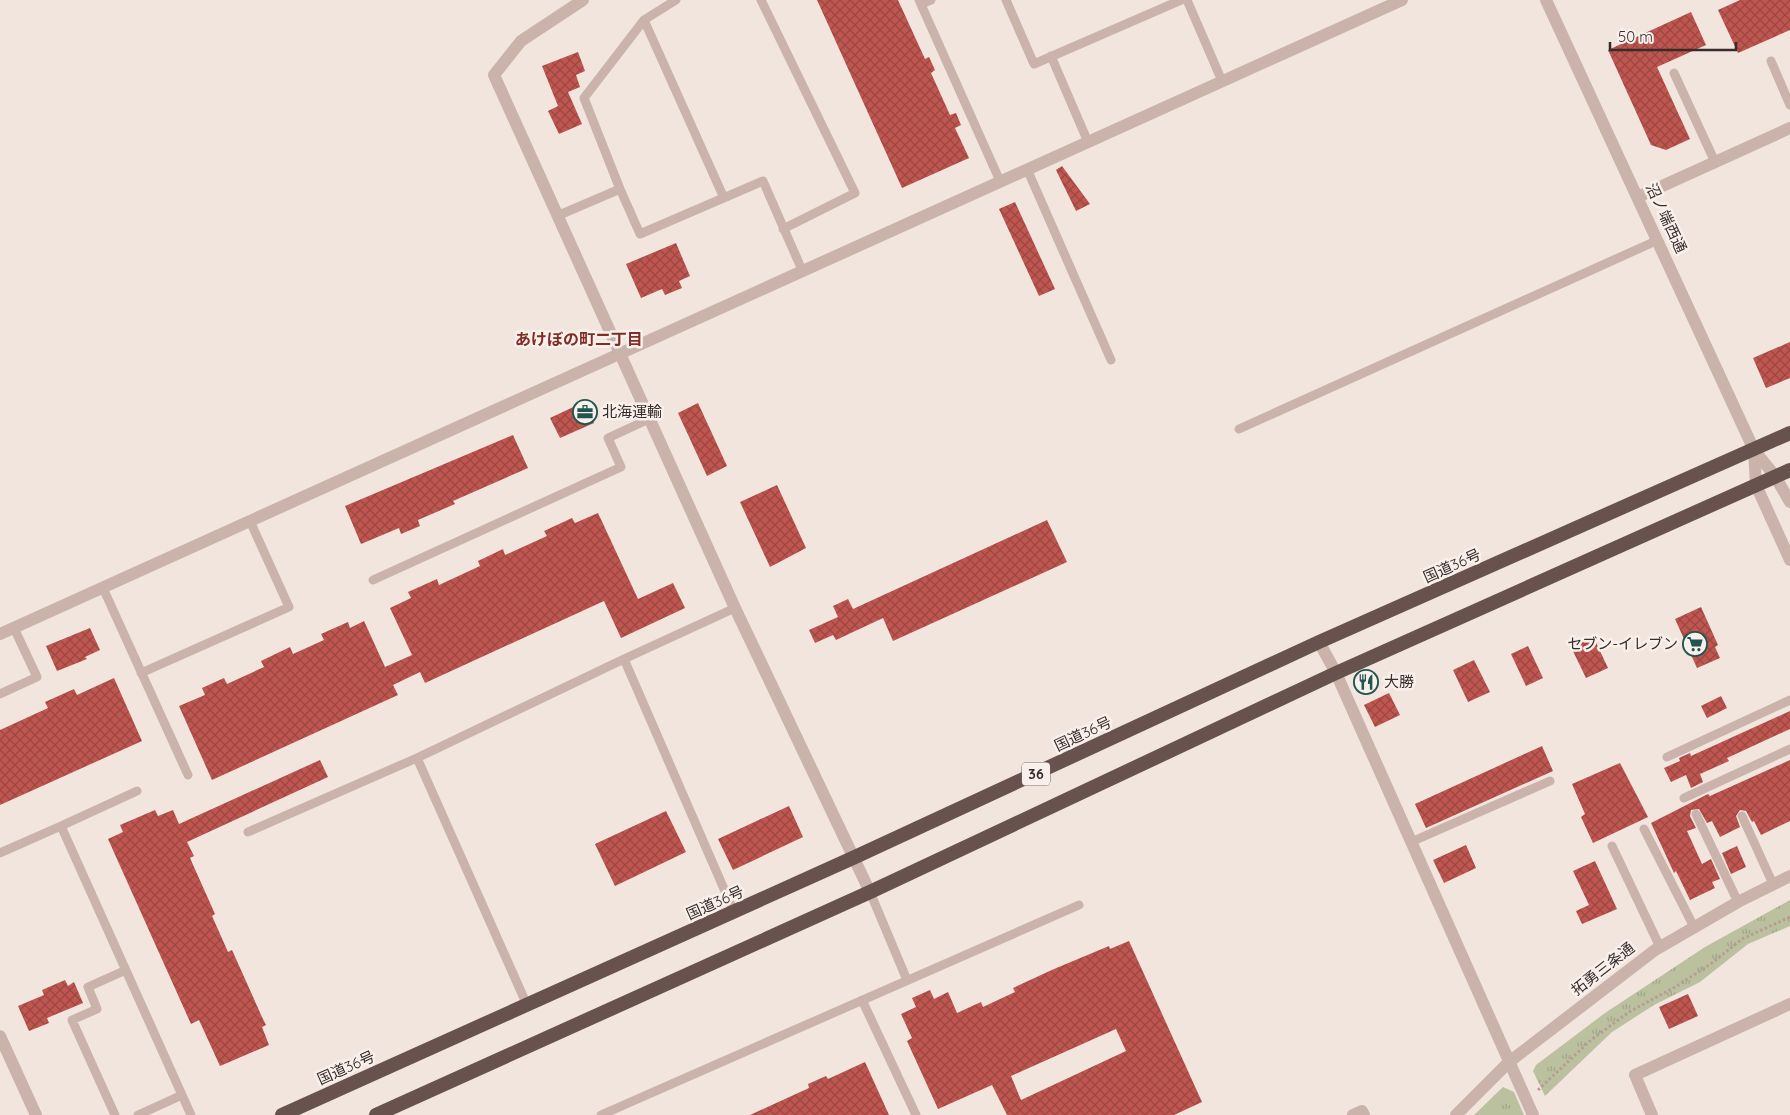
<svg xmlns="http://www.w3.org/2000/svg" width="1790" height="1115" font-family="Quicksand,'Noto Sans JP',sans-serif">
	<defs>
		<pattern id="park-tufts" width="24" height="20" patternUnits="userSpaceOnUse" patternTransform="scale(1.25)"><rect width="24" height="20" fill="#bbc09f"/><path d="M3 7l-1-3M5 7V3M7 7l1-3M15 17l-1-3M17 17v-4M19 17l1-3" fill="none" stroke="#a1a589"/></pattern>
		<pattern id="building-cross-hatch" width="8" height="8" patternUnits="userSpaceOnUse" patternTransform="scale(1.25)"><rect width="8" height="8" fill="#bf564f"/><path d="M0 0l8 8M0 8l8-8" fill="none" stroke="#9c4742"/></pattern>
	</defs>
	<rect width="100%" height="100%" fill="#f1e5de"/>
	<path fill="url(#park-tufts)" d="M1790 900V926L1748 944 1700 982 1654 1005 1612 1032 1545 1096 1533 1071 1536 1065 1605 1013 1705 947Z
		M1503 1087 1514 1092 1524 1115H1474Z"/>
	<path fill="url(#building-cross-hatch)" fill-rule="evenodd" d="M817 0H898L925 59 929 57 935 70 931 73 950 115 956 113 961 125 955 128 969 158 902 188Z
		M1740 0H1790V30L1738 53 1718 10Z
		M1691 12 1706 45 1657 67 1690 139 1666 150 1651 145 1608 50Z
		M578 52 585 71 576 75 580 87 568 92 582 124 559 134 548 111 558 106 542 66Z
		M1062 166 1090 204 1076 211 1056 170Z
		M1015 202 1055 289 1039 296 999 209Z
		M676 243 690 276 679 281 682 288 665 295 662 289 641 298 626 264Z
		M1790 342V378L1766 388 1753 358Z
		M584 402 594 423 560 438 550 418Z
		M698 403 727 466 707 476 678 413Z
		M513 435 528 468 453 501 455 504 418 520 420 526 401 534 399 528 361 544 345 506Z
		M777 485 806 548 770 567 740 502Z
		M598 513 638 599 673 583 685 608 621 638 604 601 425 683 420 672 393 685 398 695 212 780 179 706 205 695 202 688 224 678 227 684 264 667 261 661 290 647 293 654 324 640 321 634 348 622 350 628 364 621 385 667 412 655 390 608 411 598 408 592 437 579 439 585 480 566 478 561 503 549 505 555 547 536 544 531 572 518 575 523Z
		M1047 520 1067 562 893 641 883 618 836 640 833 635 815 643 809 630 838 617 833 606 848 599 853 609Z
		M1701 607 1718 645 1715 647 1720 658 1697 668 1675 619Z
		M90 628 100 650 85 657 87 659 57 671 46 646Z
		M1593 636 1608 668 1586 678 1571 647Z
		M1528 646 1543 678 1526 686 1511 654Z
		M1474 660 1490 692 1468 702 1453 670Z
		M114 678 142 741 0 805V730L48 708 45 702 74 689 77 695Z
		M1389 693 1400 715 1375 727 1364 705Z
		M1721 696 1727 708 1707 718 1701 706Z
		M1790 711V729L1727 758 1729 761 1700 774 1703 782 1691 788 1686 775 1671 782 1664 768 1680 761 1679 758 1690 753 1691 756Z
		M1542 746 1553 771 1426 828 1415 804Z
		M320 760 328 777 187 842 194 856 190 858 215 914 212 916 228 952 232 950 262 1017 266 1025 262 1027 269 1045 220 1066 199 1020 191 1024 108 839 123 832 120 825 155 810 158 816 173 810 179 824Z
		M1790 760V821L1761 835 1754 821 1752 822 1746 811 1740 810 1736 816 1740 827 1720 837 1712 821 1707 823 1699 809 1691 810 1690 816 1696 828 1687 831 1702 864 1711 859 1720 879 1712 882 1715 888 1690 900 1676 871 1674 873 1651 823 1708 794 1710 796Z
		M1620 763 1648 817 1593 843 1581 817 1585 814 1572 784Z
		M789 806 803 837 733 870 718 839Z
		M666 811 686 852 615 886 595 844Z
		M1466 845 1476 868 1444 883 1433 860Z
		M1737 846 1746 867 1731 874 1722 853Z
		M1595 861 1617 909 1582 924 1576 911 1589 905 1573 871Z
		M1129 941 1202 1102 1174 1115H1007L992 1085 938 1109 907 1041 912 1038 901 1014 916 1007 912 998 930 990 934 999 948 992 957 1013 981 1002 983 1007 1015 992 1013 988 1054 969 1109 946 1110 949ZM1116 1029 1126 1051 1021 1100 1011 1076Z
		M65 980 68 986 74 982 83 1003 47 1018 49 1023 29 1031 18 1006 44 995 42 990Z
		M1688 994 1698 1016 1669 1029 1659 1007Z
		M865 1062 889 1115H750L809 1088 808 1084 826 1076 828 1079Z"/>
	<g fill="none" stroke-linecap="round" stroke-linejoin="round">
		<path stroke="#b59d95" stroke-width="3" stroke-dasharray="2.5 2.5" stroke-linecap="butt" d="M1538 1090 1591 1040 1629 1012 1677 986 1712 963 1742 939 1790 917"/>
		<path stroke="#c9b3ab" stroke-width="9" d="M676 0 644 20 724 198
			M761 0 855 193 783 229
			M919 0 1000 181
			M1006 0 1034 64 1181 0
			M1187 0 1222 81
			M921 4 931 0
			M1051 56 1088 142
			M1771 61 1790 105
			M1674 73 1715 162
			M1027 169 1111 360
			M620 189 584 98 644 20
			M557 216 620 189 640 234 763 181 802 270
			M1239 429 1658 240
			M373 580 621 467 608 438 649 419
			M103 588 188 775
			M141 673 289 607 250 521
			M0 694 37 677 14 628
			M1667 757 1790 700
			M1684 798 1790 749
			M1696 814 1738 902
			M1742 816 1773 884
			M61 826 137 791
			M1644 829 1694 927
			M248 832 417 758
			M1411 842 1550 781
			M1612 846 1660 947
			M0 853 61 826 191 1115
			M870 892 907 980
			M734 912 624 659 735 608
			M862 1000 916 1115
			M527 1005 417 758 624 659
			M115 1115 72 1020 97 1009 88 987 126 970
			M138 1115 182 1095
			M601 1115 1079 905"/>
		<path stroke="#c9b3ab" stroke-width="12" d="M583 0 521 41 494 75 735 608 870 892
			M1546 0 1754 450
			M1638 197 1790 128
			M0 634 1402 0
			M1319 642 1336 673 1533 1115
			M0 1036 36 1115
			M1652 1115 1635 1075 1790 1004"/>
		<path stroke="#c9b3ab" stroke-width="12" d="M1754 450 1756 485 1790 560
			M1754 450 1775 476 1790 502
			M1353 1115 1362 1111 1364 1115
			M1456 1115 1509 1062 1655 950 1738 902 1790 876"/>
		<path stroke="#68524e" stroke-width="14" d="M282 1115 855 857 1319 642 1790 433
			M376 1115 870 892 1336 673 1790 470"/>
	</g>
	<defs>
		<symbol id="office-ring" viewBox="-11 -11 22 22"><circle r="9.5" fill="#f9f0eb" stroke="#215650" stroke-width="1.5"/><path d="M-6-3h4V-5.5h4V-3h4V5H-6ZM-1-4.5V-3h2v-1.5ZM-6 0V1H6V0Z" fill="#215650"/></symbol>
		<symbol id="supermarket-ring" viewBox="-11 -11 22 22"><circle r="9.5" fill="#f9f0eb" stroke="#215650" stroke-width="1.5"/><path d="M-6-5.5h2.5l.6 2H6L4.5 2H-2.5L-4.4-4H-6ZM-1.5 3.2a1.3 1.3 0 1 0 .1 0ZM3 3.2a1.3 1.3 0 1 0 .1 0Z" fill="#215650"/></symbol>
		<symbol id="restaurant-ring" viewBox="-11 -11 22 22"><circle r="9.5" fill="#f9f0eb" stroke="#215650" stroke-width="1.5"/><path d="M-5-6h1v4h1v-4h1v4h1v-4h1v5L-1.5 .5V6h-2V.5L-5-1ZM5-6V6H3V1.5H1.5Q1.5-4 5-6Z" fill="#215650"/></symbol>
	</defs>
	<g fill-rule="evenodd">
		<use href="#office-ring" x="571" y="398" width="28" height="28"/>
		<use href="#supermarket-ring" x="1681" y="630" width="28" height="28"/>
		<use href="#restaurant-ring" x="1352" y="668" width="28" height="28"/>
	</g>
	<g text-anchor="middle" stroke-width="5" stroke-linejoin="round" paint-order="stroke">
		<rect fill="#f9f0eb" stroke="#716764" stroke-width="1" x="1022" y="762.5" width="28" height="23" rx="4"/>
		<g font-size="14" font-weight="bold" fill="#372c2a">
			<text x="1036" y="779">36</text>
		</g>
		<g font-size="15" fill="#372c2a" stroke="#f9f0eb">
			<text transform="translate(1666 218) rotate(65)" y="5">沼ノ端西通</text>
			<text transform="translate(1452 566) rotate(-24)" y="5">国道36号</text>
			<text transform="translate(1083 734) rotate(-25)" y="5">国道36号</text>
			<text transform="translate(715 903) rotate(-24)" y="5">国道36号</text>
			<text transform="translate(1603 969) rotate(-38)" y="5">拓勇三条通</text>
			<text transform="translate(346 1068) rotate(-24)" y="5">国道36号</text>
		</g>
		<g font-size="15" fill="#372c2a" stroke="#f9f0eb" text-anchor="start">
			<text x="602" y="417">北海運輸</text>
			<text x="1678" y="649" text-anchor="end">セブン-イレブン</text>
			<text x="1384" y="687">大勝</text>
		</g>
		<g font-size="16" font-weight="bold" fill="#812d27" stroke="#f9f0eb">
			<text x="579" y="345">あけぼの町二丁目</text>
		</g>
	</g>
	<path d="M1610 42v8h126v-8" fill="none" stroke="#372c2a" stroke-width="2.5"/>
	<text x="1618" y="42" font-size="15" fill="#372c2a" stroke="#f9f0eb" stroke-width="4" paint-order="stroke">50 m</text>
</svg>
